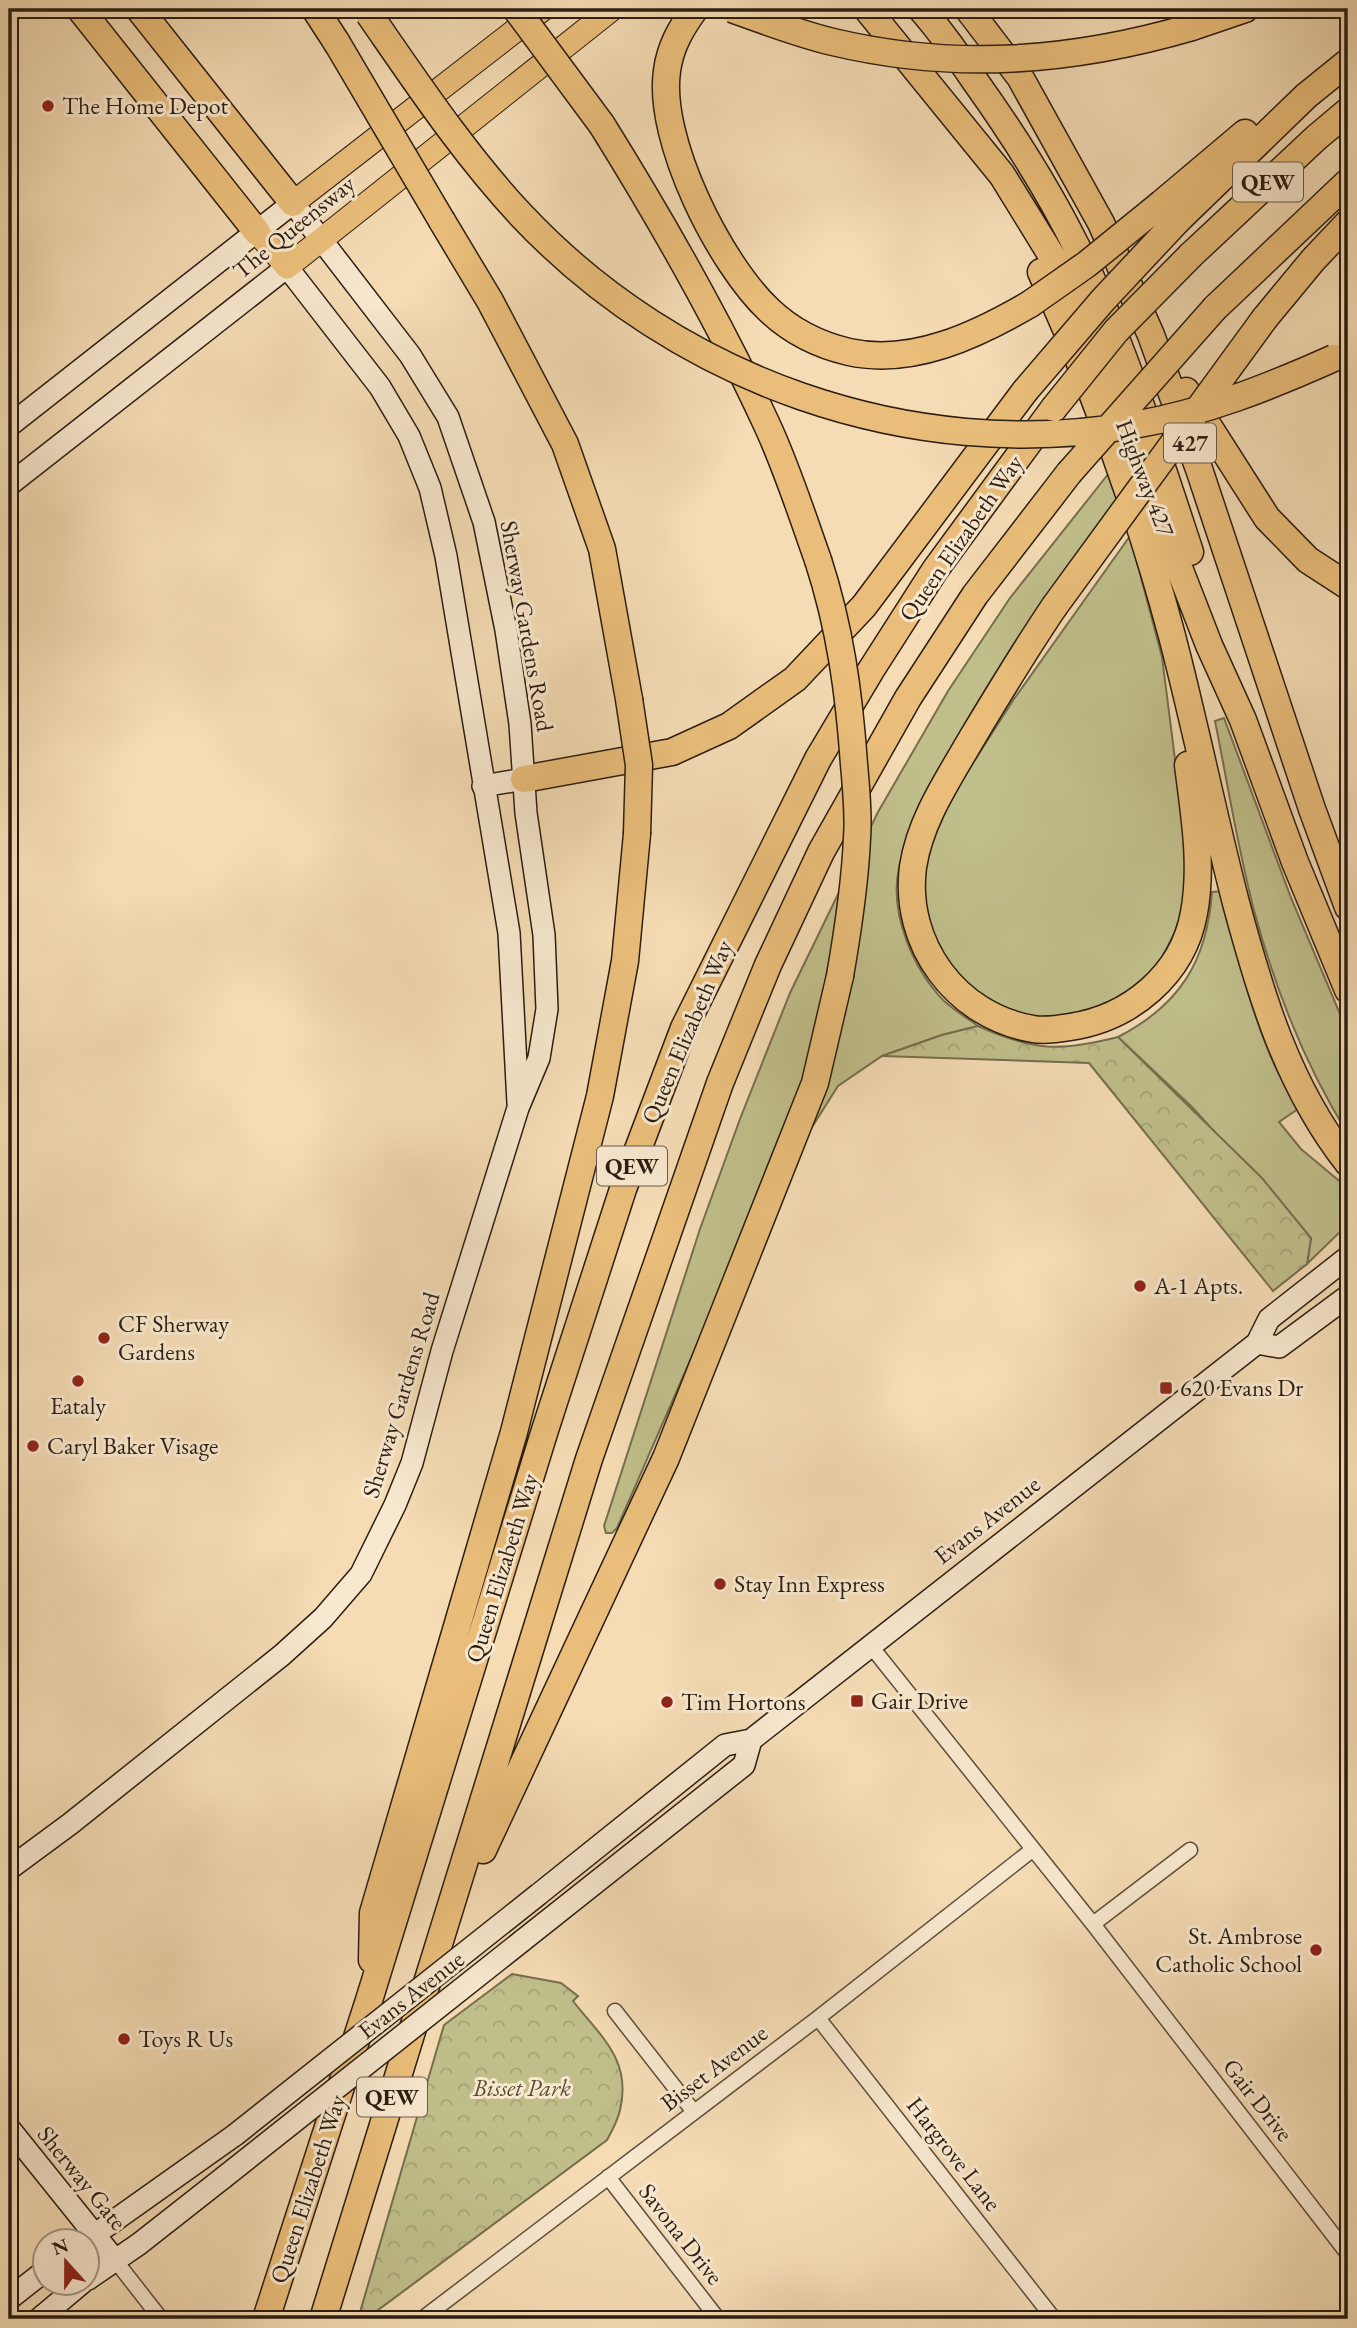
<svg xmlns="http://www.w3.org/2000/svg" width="1357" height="2328" font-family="'EB Garamond',serif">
	<defs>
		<pattern id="forest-crowns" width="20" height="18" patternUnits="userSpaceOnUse" patternTransform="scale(1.75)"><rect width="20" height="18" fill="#c0bf8b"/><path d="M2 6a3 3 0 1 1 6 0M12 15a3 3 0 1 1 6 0" fill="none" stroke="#a5a477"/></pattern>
	</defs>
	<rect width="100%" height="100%" fill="#f5dcb5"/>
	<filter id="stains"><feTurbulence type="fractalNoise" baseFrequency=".00286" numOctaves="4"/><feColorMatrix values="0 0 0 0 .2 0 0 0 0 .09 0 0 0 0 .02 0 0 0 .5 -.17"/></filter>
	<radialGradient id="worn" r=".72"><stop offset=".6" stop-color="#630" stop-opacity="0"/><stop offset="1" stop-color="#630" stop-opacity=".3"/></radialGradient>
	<path fill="#c0bf8b" stroke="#766e4e" stroke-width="2" d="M1109 473 1119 506 918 812C912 831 903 849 899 868 889 913 913 969 944 1001 954 1010 967 1018 978 1026L942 1035 882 1056 838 1086 747 1230 617 1528 612 1533H606L604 1526 700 1229 740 1119 790 993 878 812 948 691 1010 598Z
		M1130 536 1162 657 1186 846 1185 903 1174 934 1157 967 1140 985 1097 1010 1063 1017 1039 1018 1014 1012 991 1002 952 971 927 922 923 874 928 849 944 808 1014 699Z
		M1224 718 1291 898 1348 1033V1134C1306 1067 1276 991 1255 914 1238 851 1228 785 1215 721Z
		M1224 891C1235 947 1248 1003 1271 1057 1278 1075 1289 1092 1298 1109L1279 1122 1301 1149 1343 1184 1348 1196V1218L1343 1229 1307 1264 1311 1238 1192 1107 1118 1037C1180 1005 1207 961 1212 892Z"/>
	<path fill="url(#forest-crowns)" stroke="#766e4e" stroke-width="2" d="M978 1026C1034 1051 1059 1052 1118 1037L1262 1178 1311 1238 1307 1264 1273 1291 1089 1063 882 1056 942 1035Z
		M512 1974 561 1983 578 1996 573 2001C601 2037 632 2060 620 2110 618 2120 612 2131 607 2140L366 2319H358L444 2025Z"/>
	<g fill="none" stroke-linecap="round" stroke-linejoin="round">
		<defs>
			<path id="street" d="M870 1645 1093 1924 1348 2254
				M1093 1924 1190 1850
				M615 2011 694 2112
				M818 2018 1054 2319
				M608 2177 718 2319
				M115 2260 161 2319
				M422 2319 818 2018 1032 1850"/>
			<path id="secondary" d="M9 426 293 203 410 355 448 417 484 522 506 630 520 724 526 813 544 935 547 1009 539 1058 518 1108 442 1351 412 1463 395 1505 361 1574 323 1618 282 1655 70 1824 9 1869
				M9 485 287 267 380 387 409 436 430 488 446 556 509 933 518 1103
				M483 786 524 779
				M1257 1343 1279 1347 1348 1296
				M539 1894 725 1745 751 1740 1257 1343 1269 1319 1348 1257
				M522 1941 744 1765 751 1740
				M9 2128 115 2260
				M87 2240 235 2135
				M88 2279 139 2244 223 2178
				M9 2299 46 2270
				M39 2319 83 2282"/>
			<path id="primary" d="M293 203 543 9
				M257 232 287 267 612 9"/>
			<path id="highway" d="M80 9 257 232
				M139 9 293 203
				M315 9 337 43
				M695 9C681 28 670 47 667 71 657 140 720 264 769 310 791 331 819 345 849 352 912 366 977 335 1030 304
				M867 9 1002 175 1055 261 1095 343 1178 565 1209 645 1243 720 1295 862 1348 990
				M921 9C941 31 958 56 975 81 1020 144 1062 211 1093 282 1131 370 1160 461 1190 552
				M968 9 1020 77 1101 223 1151 335 1199 469 1312 809 1348 907
				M1192 27 1245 9
				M602 125C663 223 719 321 767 425 787 468 802 515 818 560
				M1162 203 1245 133
				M442 221 490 301 565 444 602 549 629 699
				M1177 221 1306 96 1348 62
				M1191 255 1316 138 1348 111
				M1041 272C1094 389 1139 512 1172 636 1195 724 1213 814 1236 903 1261 996 1288 1087 1348 1163
				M1215 308 1348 182
				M1265 318 1313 260 1348 223
				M1186 391 1267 518 1308 560 1348 586
				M1054 607C1025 650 999 693 972 738 949 778 920 820 913 867 903 944 956 1016 1033 1029 1045 1031 1058 1029 1070 1027 1130 1018 1183 975 1194 913 1203 864 1194 814 1188 765
				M524 779 672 752 729 726 795 679 864 606 1025 391
				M483 1850 666 1458 815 1083 840 976
				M372 1960 373 1913 514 1432 600 1096 625 961 637 834
				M266 2319 370 1997 545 1430 623 1189 684 1028 818 759 871 670 935 570 1054 408
				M323 2319 589 1459 720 1083 768 965 821 852 908 698 975 595 1069 473"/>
		</defs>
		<use href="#street" stroke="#5e4d3b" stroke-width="17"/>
		<use href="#secondary" stroke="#2b1d12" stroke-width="24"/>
		<use href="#primary" stroke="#2b1d12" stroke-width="25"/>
		<use href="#highway" stroke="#2b1d12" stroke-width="29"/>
		<use href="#street" stroke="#f8e8cf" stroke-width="14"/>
		<use href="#secondary" stroke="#f8e8cf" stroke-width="21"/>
		<use href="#primary" stroke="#eabe7a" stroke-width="23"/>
		<use href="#highway" stroke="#eabe7a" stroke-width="26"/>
		<defs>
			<path id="secondary-bridge" d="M235 2135 539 1894
				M223 2178 522 1941"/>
			<path id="highway-bridge" d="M516 9 602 125
				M732 9C765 21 799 34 833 42 955 71 1072 62 1192 27
				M369 14C417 83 464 154 521 215 676 380 910 464 1134 425 1204 413 1269 387 1334 358
				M337 43 442 221
				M1030 304 1087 264 1162 203
				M1025 391 1103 300 1177 221
				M1054 408 1116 331 1191 255
				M1069 473 1215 308
				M818 560C840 627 849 693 854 764 856 788 859 814 857 838 855 885 848 930 840 976
				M1054 607 1265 318
				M629 699 639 765 637 834"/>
		</defs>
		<use href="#secondary-bridge" stroke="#2b1d12" stroke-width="24" stroke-linecap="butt"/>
		<use href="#highway-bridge" stroke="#2b1d12" stroke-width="29" stroke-linecap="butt"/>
		<use href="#secondary-bridge" stroke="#f8e8cf" stroke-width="21"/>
		<use href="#highway-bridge" stroke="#eabe7a" stroke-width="26"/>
	</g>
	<g fill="#8f2418" stroke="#f8e8cf" stroke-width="2.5">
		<circle cx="48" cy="106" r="7"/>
		<circle cx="1140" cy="1286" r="7"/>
		<circle cx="104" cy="1338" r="7"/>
		<circle cx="78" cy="1381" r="7"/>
		<rect x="1159" y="1381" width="14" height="14" rx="3.5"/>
		<circle cx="33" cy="1446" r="7"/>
		<circle cx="720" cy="1584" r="7"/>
		<rect x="850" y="1694" width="14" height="14" rx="3.5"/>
		<circle cx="667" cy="1702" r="7"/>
		<circle cx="1316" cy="1950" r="7"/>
		<circle cx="124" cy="2039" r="7"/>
	</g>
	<g text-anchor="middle" stroke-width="6" stroke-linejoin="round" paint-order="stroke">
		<g fill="#f8e8cf" stroke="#685a4b" stroke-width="2">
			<rect x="1233" y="162.5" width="70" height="39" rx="5"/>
			<rect x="1164" y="423.5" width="52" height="39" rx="5"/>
			<rect x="597" y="1146.5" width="70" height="39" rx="5"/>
			<rect x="357" y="2077.5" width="70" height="39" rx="5"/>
		</g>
		<g font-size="23" font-weight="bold" fill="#2b1d12">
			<text x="1268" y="190">QEW</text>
			<text x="1190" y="451">427</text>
			<text x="632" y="1174">QEW</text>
			<text x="392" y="2105">QEW</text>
		</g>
		<g font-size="24" fill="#2b1d12" stroke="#f8e8cf" text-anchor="start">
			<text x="62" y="114">The Home Depot</text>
			<text x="1154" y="1294">A-1 Apts.</text>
			<text x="118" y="1332">CF Sherway<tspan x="118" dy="28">Gardens</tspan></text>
			<text x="1180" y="1396">620 Evans Dr</text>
			<text x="78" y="1414" text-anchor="middle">Eataly</text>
			<text x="47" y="1454">Caryl Baker Visage</text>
			<text x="734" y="1592">Stay Inn Express</text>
			<text x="871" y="1709">Gair Drive</text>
			<text x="681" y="1710">Tim Hortons</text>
			<text x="1302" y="1944" text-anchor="end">St. Ambrose<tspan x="1302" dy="28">Catholic School</tspan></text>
			<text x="138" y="2047">Toys R Us</text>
		</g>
		<g font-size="24" fill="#2b1d12" stroke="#f8e8cf">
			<text transform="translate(294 227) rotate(-39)" y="8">The Queensway</text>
			<text transform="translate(1145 478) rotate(69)" y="8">Highway 427</text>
			<text transform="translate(961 538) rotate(-55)" y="8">Queen Elizabeth Way</text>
			<text transform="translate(527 626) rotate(80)" y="8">Sherway Gardens Road</text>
			<text transform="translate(687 1032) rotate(-67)" y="8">Queen Elizabeth Way</text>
			<text transform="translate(401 1395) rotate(-73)" y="8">Sherway Gardens Road</text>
			<text transform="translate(987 1520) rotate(-38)" y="8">Evans Avenue</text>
			<text transform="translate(502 1568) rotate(-73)" y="8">Queen Elizabeth Way</text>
			<text transform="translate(411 1995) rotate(-38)" y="8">Evans Avenue</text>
			<text transform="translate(714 2068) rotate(-37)" y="8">Bisset Avenue</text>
			<text transform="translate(1258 2100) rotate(52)" y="8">Gair Drive</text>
			<text transform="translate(954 2154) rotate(52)" y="8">Hargrove Lane</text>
			<text transform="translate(82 2178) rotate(51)" y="8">Sherway Gate</text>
			<text transform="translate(308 2189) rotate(-72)" y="8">Queen Elizabeth Way</text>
			<text transform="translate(681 2234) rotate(52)" y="8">Savona Drive</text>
		</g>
		<g font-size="24" font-style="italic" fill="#584e36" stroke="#f8e8cf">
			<text x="522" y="2096">Bisset Park</text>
		</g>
	</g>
	<rect width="1357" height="2328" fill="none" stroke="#f5dcb5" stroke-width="35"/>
	<rect x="10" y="10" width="1336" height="2307" fill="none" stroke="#2b1d12" stroke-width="3.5"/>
	<rect x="18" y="18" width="1322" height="2293" fill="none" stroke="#2b1d12" stroke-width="2"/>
	<g transform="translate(66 2262) rotate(339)"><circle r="33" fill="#f8e8cf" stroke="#a69783" stroke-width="2"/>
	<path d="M0-5L12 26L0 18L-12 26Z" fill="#8f2418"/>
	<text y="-10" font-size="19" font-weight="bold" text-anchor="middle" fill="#2b1d12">N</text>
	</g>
	<rect width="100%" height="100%" filter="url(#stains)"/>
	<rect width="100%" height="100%" fill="url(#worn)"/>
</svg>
